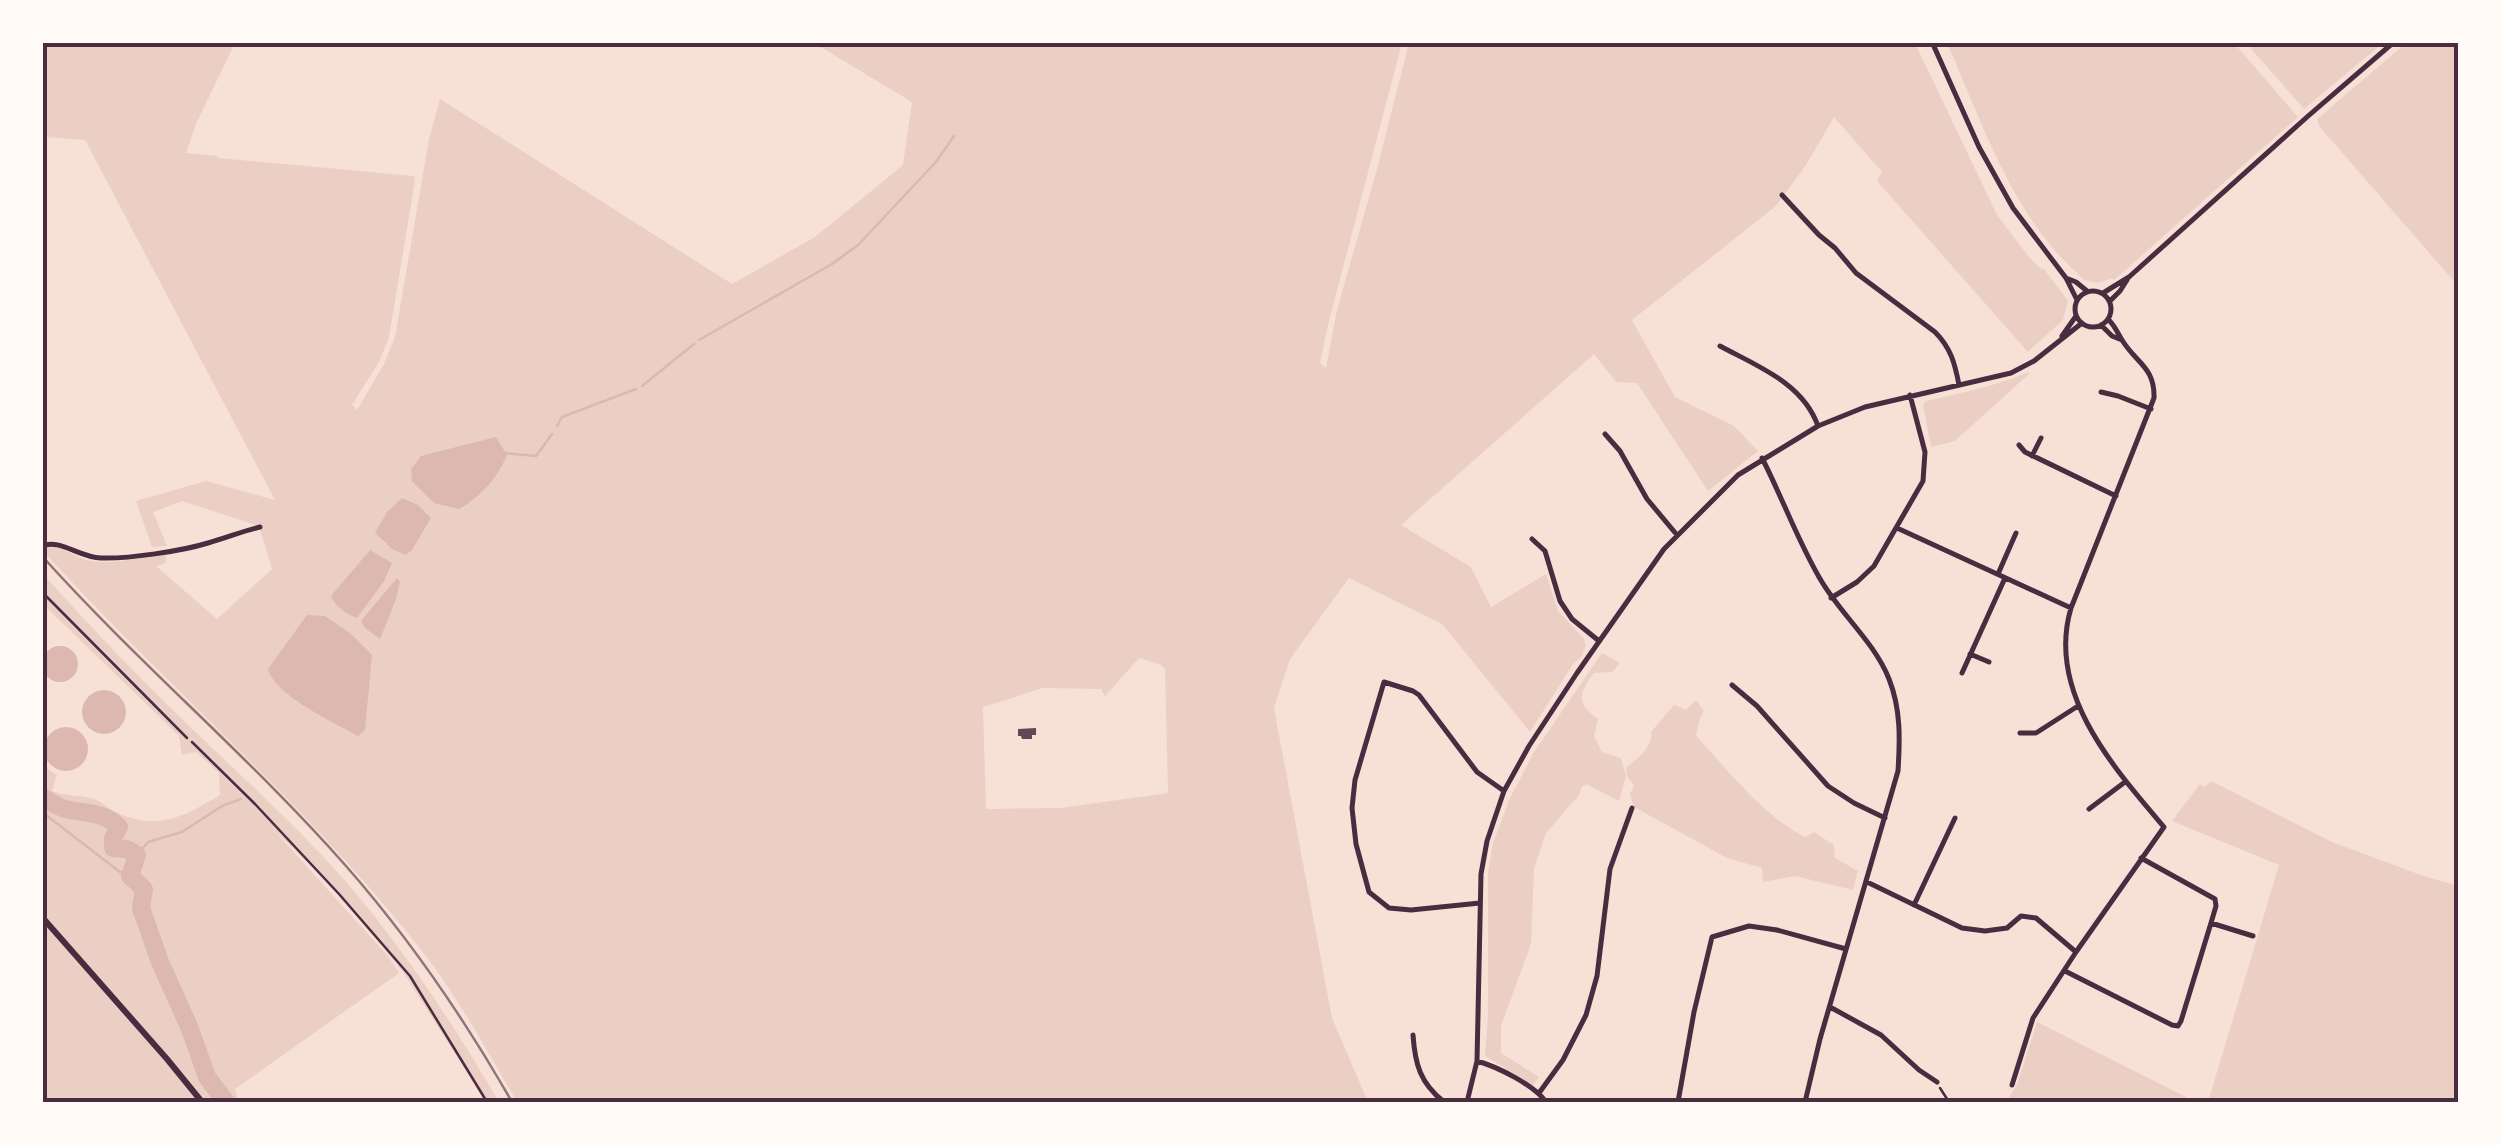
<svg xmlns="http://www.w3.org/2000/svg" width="2501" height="1145" font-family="'IBM Plex Serif',serif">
	<rect width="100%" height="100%" fill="#f7e1d7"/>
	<path fill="#ebcfc5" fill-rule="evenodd" d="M42 43H235L196 124 186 153 217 156 219 158 414 176 415 180 389 337 379 362 352 405 357 410 384 364 395 337 429 139 440 99 732 284 815 237 903 165 912 102 814 43H1402L1328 325 1320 363 1326 368 1337 310 1377 169 1409 43H1915L1997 215 2029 257 2041 269H2044L2068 301 2063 320 2028 352 1877 181 1882 172 1834 117 1806 165 1776 206 1632 320 1675 397 1734 426 1758 451 1708 491 1637 383 1616 382 1594 354 1401 525 1471 567 1491 607 1546 574 1558 611 1584 639 1586 645 1582 656 1573 664 1530 732 1442 624 1349 578 1290 659 1274 708 1332 1018 1368 1102H517C490 1056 461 1003 429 960 314 811 169 689 43 551V549C60 542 70 556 87 560 111 566 142 557 166 553V563L156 566 217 619 272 569 259 526 182 501 153 512 167 546 152 547 136 501 206 481 275 500 85 140 43 137ZM421 456H506L459 509ZM430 517 412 549 406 555 383 542ZM1139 658 1161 665 1165 669 1168 793 1060 808 986 809 983 707 1043 688 1101 689 1105 696Z
		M1947 43H2234L2298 117 2114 280 2112 278C2101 283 2094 284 2083 279 2072 268 2060 257 2050 245 2003 187 1977 111 1947 43Z
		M2246 43H2383L2304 109Z
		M2406 43H2458V286L2319 126 2317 119Z
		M2029 372V374L1955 441 1931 447 1923 405 1926 401C1961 393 1996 386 2029 372Z
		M43 574C95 632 150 689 207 743 264 797 323 851 372 913 419 972 461 1037 499 1102H486L403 972 340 894 271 827 388 956 399 973 235 1089 239 1102H43L42 761 48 769 57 775 52 791C65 796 77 795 91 798 100 800 108 809 118 813 159 831 185 816 220 795L219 773 196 752 182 755 179 736 43 604Z
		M1602 653 1620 663 1612 672 1594 673C1579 693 1575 703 1598 719L1594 736 1602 752 1621 758 1626 776 1619 801 1588 785 1582 786 1579 795 1546 833 1534 869 1531 944 1501 1026V1053L1539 1077 1533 1085 1485 1056 1488 1016V873L1493 843 1509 800 1534 752Z
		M1696 700 1704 711 1700 718 1696 736C1729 771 1762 815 1805 837L1814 832 1834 845 1835 858 1858 871 1853 890 1795 876 1763 882 1762 868 1727 858 1634 807 1630 794 1634 785 1627 776 1626 768C1637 758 1653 748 1651 732L1674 705 1686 710Z
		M2211 781 2332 842 2421 875 2458 886V1102H2208L2279 865 2172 821 2200 784 2205 787Z
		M2037 1022 2196 1102H2006L2017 1085Z"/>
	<path fill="#dcb8b0" d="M496 437 507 455C497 479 481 496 459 509L434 503 412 481 411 469 421 456Z
		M402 498 418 505 431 518 412 550 406 555 392 549 375 533 387 512Z
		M370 550 392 563 384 581 357 618C347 615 335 606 331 596Z
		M397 578 400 582 396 599 380 639 365 628 361 621Z
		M307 615 325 616 350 633 372 655 365 730 358 736C335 723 274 695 268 669Z
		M42 664a18 18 0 1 1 36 0a18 18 0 1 1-36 0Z
		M82 712a22 22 0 1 1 44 0a22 22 0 1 1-44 0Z
		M44 749a22 22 0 1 1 44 0a22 22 0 1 1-44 0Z"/>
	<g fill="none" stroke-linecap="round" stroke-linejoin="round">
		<path stroke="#dcb8b0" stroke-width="2.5" d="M699 340 832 264 858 245 936 162 954 136
			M642 386 694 344
			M557 426 562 417 636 389
			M504 453 536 456 552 434
			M42 812 120 872 130 876
			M113 848 118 841
			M137 855 148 842 182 832 222 806 241 799"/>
		<path stroke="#dcb8b0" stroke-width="18" d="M42 797C50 801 56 806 65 809 85 814 103 811 119 827L113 838V848L127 849 137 855 130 876 144 889 141 908 160 962 190 1029 207 1077 226 1102"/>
	</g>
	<path fill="#644757" d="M1036 728V735H1032V739H1022L1021 736H1018V729Z"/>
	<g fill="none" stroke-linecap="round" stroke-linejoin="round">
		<path stroke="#4a2c40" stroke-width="2.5" d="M192 742 255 804 339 894 410 976 487 1102
			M1940 1088 1949 1102"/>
		<path stroke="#4a2c40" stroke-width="2.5" d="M42 592 187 738"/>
		<path stroke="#4a2c40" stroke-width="5" d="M1932 42 1979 147 2013 208 2066 278 2077 300
			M1782 195 1819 235 1835 248 1856 273 1935 332C1951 348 1955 364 1959 385
			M2066 278 2076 282 2087 291
			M2075 309a18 18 0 1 1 36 0a18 18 0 1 1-36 0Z
			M2103 293 2129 277 2307 117 2394 42
			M2110 301 2120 291 2127 280
			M2101 325 2112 336 2122 340
			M2062 336 2076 316
			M1720 346C1757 366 1803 383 1818 426
			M2101 392 2118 396 2151 409
			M1605 434 1620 451 1647 499 1677 535
			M2019 445 2025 452 2116 496
			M2032 456 2041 438
			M1762 458C1782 497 1797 539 1819 577 1839 613 1874 641 1889 679 1901 709 1900 740 1898 771L1820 1039 1805 1102
			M1897 528 2071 608
			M1532 539 1545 551 1560 601 1572 619 1599 641
			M42 546C59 538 80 558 101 558 128 559 182 551 208 543 226 538 243 531 260 527
			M1998 574 2016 533
			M1831 598 1857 582 1874 566 1923 481 1925 452 1910 395
			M1970 654 1989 662
			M1962 673 2005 578
			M1732 685 1757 706 1828 786 1854 803 1885 818
			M2020 733H2036L2078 706
			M2089 809 2125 782
			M1867 882 1962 928 1985 931 2007 928 2021 916 2036 918 2076 952
			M1480 903 1411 910 1389 908 1369 892 1356 844 1352 808 1355 780 1384 682 1413 691 1419 695 1477 772 1504 791
			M1914 905 1955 818
			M2211 923 2253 936
			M2065 971 2172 1025 2178 1026 2181 1021 2211 923 2216 906 2215 899 2141 858
			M1830 1007 1881 1035 1919 1070 1937 1082
			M1413 1035C1415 1064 1420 1083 1444 1102
			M1477 1061C1498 1067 1534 1085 1546 1102
			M2012 1085 2033 1018 2076 952 2164 827C2113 767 2046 692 2071 608L2154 398C2155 367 2136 363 2122 340 2117 332 2115 326 2108 319
			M1539 1093 1563 1060 1586 1015 1597 976 1610 869 1632 808
			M1467 1102 1477 1061 1481 874 1487 841 1504 791 1529 746 1577 673 1664 549 1738 475 1818 426 1865 407 2011 373 2034 361 2082 323
			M1678 1102 1694 1012 1712 937 1749 926 1777 930 1846 949"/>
		<path stroke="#4a2c40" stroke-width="6" d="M42 917 167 1059 202 1102"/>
		<path stroke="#8f747c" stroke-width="2.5" d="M42 556C139 664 251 758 346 866 410 939 464 1018 512 1102"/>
	</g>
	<rect width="2501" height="1145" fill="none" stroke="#fffaf5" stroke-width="90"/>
	<rect x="45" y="45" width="2411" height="1055" fill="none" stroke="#4a2c40" stroke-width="4"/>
</svg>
